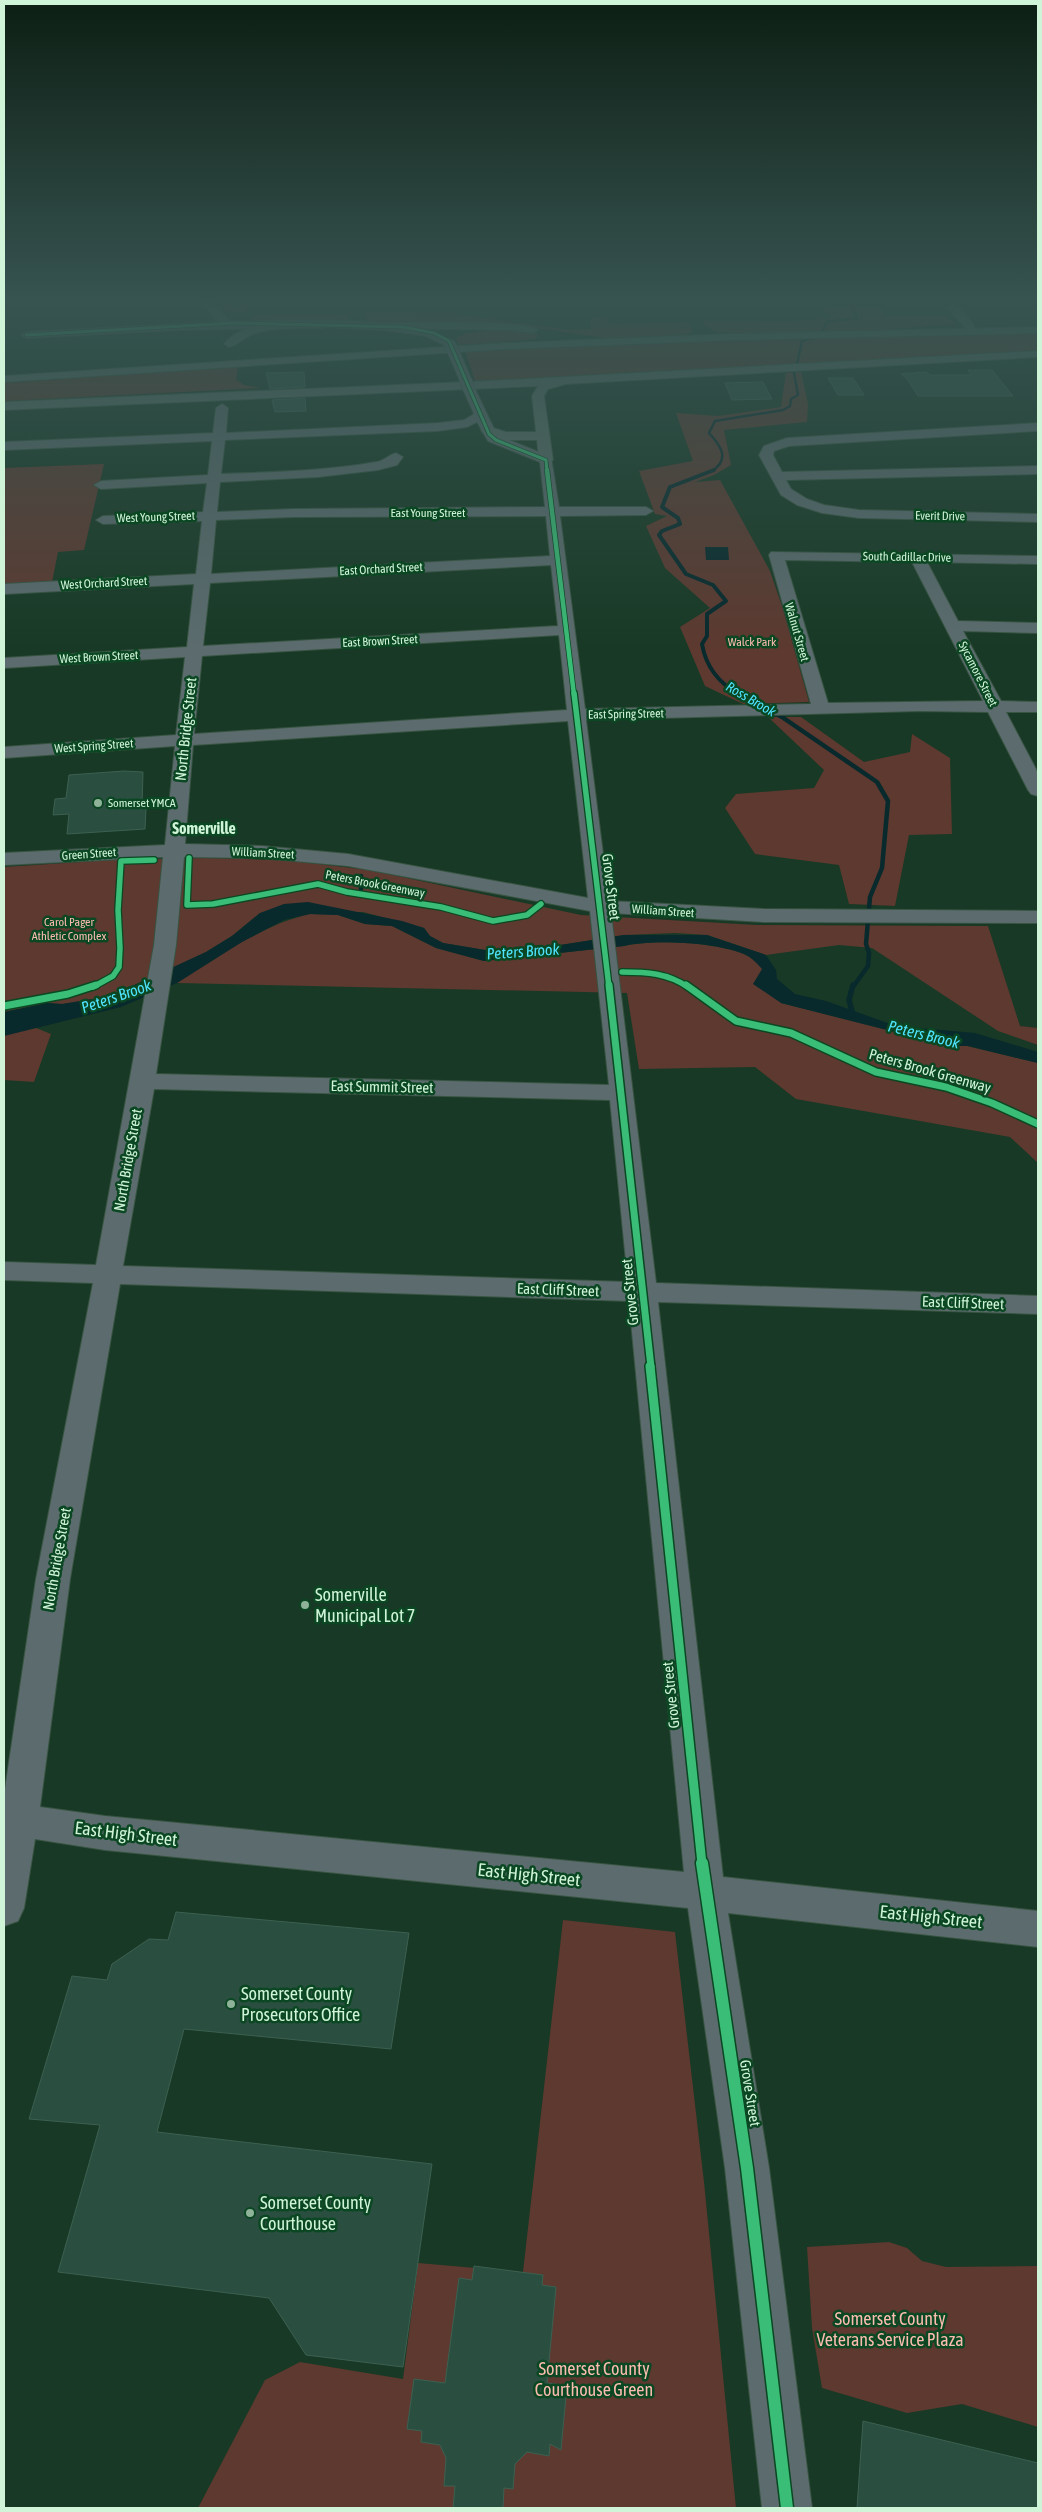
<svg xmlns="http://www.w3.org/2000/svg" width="1042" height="2512" font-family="'Asap Condensed',sans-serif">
	<rect width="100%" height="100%" fill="#183925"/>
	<path fill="#5d392f" d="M215 299 320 300 250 302 244 312C231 313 222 311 215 299Z
		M817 299H882L875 302 887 316H946L957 324 876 330 743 333 716 332 705 326 702 321 786 322 831 318Z
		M374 312 458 313 456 314 569 330 591 329V317L603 318 610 324 688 322 693 332 683 335 605 338 521 326 372 323 366 319 367 313Z
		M256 314H351L346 322H270L250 319Z
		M500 329 526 331 538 334 536 339 459 345 456 338 466 333Z
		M1038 333V351L475 381 465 350 713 341Z
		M238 366 236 380 244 385 261 388 4 401V383Z
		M801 372 808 404 807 422 724 430 731 465 714 475 695 482 720 480 770 571 782 606 809 702 743 704 705 686 680 627 710 608 665 568 646 526 667 516 655 514 639 471 693 461 676 413 718 416 781 407 786 373Z
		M104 464 84 550 58 552 52 582 4 584V468Z
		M768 717H801L864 762 910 752 912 734 950 758 952 834 909 835 895 906 849 904 839 865 755 854 725 808 736 794 814 788 824 770Z
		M204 858 284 860 369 870 581 915 757 925 988 926 1020 1026 1038 1028V1045L998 1031 872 948 839 945 766 955 707 935 675 933 624 935 535 949 497 952 443 943 430 936 424 928 363 912 260 913 232 936 206 952 133 987 110 996 82 1002 62 1004 47 1003 4 1012V867L112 860Z
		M310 914 338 915 365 924 392 926 436 948 484 961 624 946C652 939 733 942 755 960 767 971 774 989 781 1003L950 1046H967L1038 1063V1163L1010 1137 796 1099 755 1067 639 1069 627 993 177 983C219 956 261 925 310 914Z
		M4 1015 51 1034 34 1082 4 1080Z
		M563 1920 675 1932 704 2182 736 2508H198L265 2380 300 2362 403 2379 418 2263 523 2272Z
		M889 2242 907 2248 922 2261 946 2267 1038 2266V2427L962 2404 907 2413 822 2388 812 2328 807 2247Z"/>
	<path fill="#082a2d" d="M705 547H728L729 560H706Z
		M308 902 402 921 424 928 430 936 443 943 497 952 535 949 624 935H707L766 955 776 970 777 979 795 994 826 1001 896 1026 975 1033 1038 1052V1063L968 1046H950L781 1003 753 984 762 969C756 962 750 956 741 953 713 942 652 939 624 946L484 961 436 948 392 926 365 924 338 915 310 914 284 920 242 942 177 983 121 1007 4 1036V1012L47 1003 62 1004 110 996 206 952 232 936 260 913 284 904Z"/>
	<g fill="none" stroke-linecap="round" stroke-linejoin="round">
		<path stroke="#082a2d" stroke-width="2.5" d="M822 332 827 322 857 318 849 299
			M797 364 802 341 811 338
			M712 471C731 459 720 445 709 433L715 421 783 410 790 406 791 399 798 395 794 373"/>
		<path stroke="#082a2d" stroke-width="4" d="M714 470 670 487 662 507 678 518 680 524 662 531 659 535 686 574 713 585 726 601 707 614V636L702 644C706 668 720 684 740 695"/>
		<path stroke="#082a2d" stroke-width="4.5" d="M738 693 782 717 877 782 888 801 882 868 870 897 866 944 869 953 868 966 853 987
			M361 876V889"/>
		<path stroke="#082a2d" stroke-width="5.5" d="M853 1015 849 1000 853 985"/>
	</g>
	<path fill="#2a4f40" stroke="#3c6051" d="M968 370H992L1013 396H918L907 379 901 374 926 372 930 375H971Z
		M304 372 305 387 270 389 266 373Z
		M828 378H853L864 395H838Z
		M763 382 772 399 732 400 725 383Z
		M305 398 306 411 275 412 272 400Z
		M124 771 143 772 142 808H146L145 829 67 834 69 814 53 815 55 799 66 798 69 775Z
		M176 1912 409 1933 391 2049 184 2029 157 2132 432 2164 403 2367 306 2355 269 2298 58 2272 100 2125 29 2119 72 1976 107 1980 112 1964 149 1939 168 1940Z
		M474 2266 543 2275 542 2285 556 2287 547 2383 556 2384V2394L566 2396 561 2450 550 2444 549 2456 527 2452 515 2464 513 2489 504 2488 503 2508H453L455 2486H444L446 2458 440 2445 421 2442 422 2431 407 2429 414 2379 445 2383 459 2278 472 2280Z
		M863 2421 1038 2463V2508H857Z"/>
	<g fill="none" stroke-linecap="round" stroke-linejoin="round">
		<defs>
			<path id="minor" d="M198 299H209L230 322C275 320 427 313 456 345L450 348 426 336 384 330 322 327 179 330 26 338 21 335 26 332 219 322Z
				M953 304 957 305 974 325V329H966L949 309 948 307Z
				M454 350 460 353 472 381 470 383H462L460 381 448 353Z
				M469 385 475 389 497 435 551 457 559 507H646L653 511 646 515 560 516 585 709 811 704 769 555 771 552 1038 556V564L927 562 958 621 1038 623V633L963 631 1001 701 1038 702V712H1006L1038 773V796L1031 794 1028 790 988 712 919 711 586 720 609 901 764 909 1038 911V923L764 922 611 913 656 1283 1038 1296V1314L658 1302 723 1877 1038 1911V1947L728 1913 769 2168 812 2508H762L725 2168 688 1908 105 1850 35 1839 24 1908 18 1921 4 1926V1796L36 1579 93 1283 4 1280V1262L96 1265 154 945 163 857 4 865V853L165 845 175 746 4 758V747L176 735 185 657 4 668V658L187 647 194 584 4 594V584L196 574 202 521 103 524 96 520 103 516 203 512 207 483 101 489 94 485 101 481 208 475 212 441 4 450V442L213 433 216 408 222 404 228 408 226 433 438 423 464 420 474 414 463 389ZM477 422 488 441 540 462 545 507 294 509 217 512 220 482 318 477 378 470 397 465 403 457 396 453C388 455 384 461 376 462 325 471 273 472 221 474L225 440 438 431 467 427ZM546 516 550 556 211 574 216 520 294 517ZM785 560 912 562 983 701 828 703ZM551 565 558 626 203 646 210 583ZM559 635 567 710 194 734 202 656ZM568 721 588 898 348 854 262 846 185 844 193 745ZM184 857 262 858 348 866 590 911 609 1085 156 1074 176 945ZM154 1089 610 1100 628 1282 123 1266ZM120 1284 629 1301 684 1872 105 1816 40 1807 70 1579Z
				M1038 423V431L789 446 774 451 773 455 782 472 1038 466V474L786 480 791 489 807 499 824 505 859 510 1038 514V522L859 518 822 513 797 505 781 495 759 455 764 446 787 438Z"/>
			<path id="highway" d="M287 322H324L329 325 324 328C301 329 275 326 253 334 244 337 238 345 229 347L224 344C238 326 265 324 287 322Z
				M379 323C403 323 527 319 538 330L533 333 510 330 375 328V324Z
				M1038 327V333L732 340 506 349 4 382V376L506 343 732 334Z
				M1038 351V357L566 384 548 389 544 396 553 460 546 464 539 460 537 440H505L483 433 481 430 487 426 506 432H536L532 396 538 386 4 410V402L488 381Z"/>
		</defs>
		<use href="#minor" stroke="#385442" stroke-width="2"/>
		<use href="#highway" stroke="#385442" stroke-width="2"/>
		<use href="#minor" fill="#5c6c6e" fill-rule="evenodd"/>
		<use href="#highway" fill="#5b6f69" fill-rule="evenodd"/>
		<defs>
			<path id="minor-bridge" d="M450 345 454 353
				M466 381 469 389"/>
		</defs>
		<use href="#minor-bridge" stroke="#385442" stroke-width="13" stroke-linecap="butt"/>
		<use href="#minor-bridge" stroke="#5c6c6e" stroke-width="12"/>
		<defs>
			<path id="cycleway-far5" d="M26 335 234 323 403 327 434 333 449 341 489 434 496 440 546 460 547 471"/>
			<path id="cycleway-far4" d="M547 470 574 695"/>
			<path id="cycleway-far3" d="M574 693 609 987
				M189 858 187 905 213 904 318 884 347 892 441 907 493 921 527 915 541 904
				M622 972C647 972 667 973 688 987
				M93 987 113 976 119 967 120 948 118 910 121 861 154 860"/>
			<path id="cycleway-far2" d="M609 985 651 1367
				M686 985 736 1021 791 1033 876 1072 946 1087 992 1103 1038 1124
				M4 1006 68 994 96 985"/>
			<path id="cycleway-far1" d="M650 1366 702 1864"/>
			<path id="cycleway" d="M702 1863 747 2168 787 2508"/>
		</defs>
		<use href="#cycleway-far5" stroke="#0a4722" stroke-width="4.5"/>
		<use href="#cycleway-far4" stroke="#0a4722" stroke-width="6"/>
		<use href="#cycleway-far3" stroke="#0a4722" stroke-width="8"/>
		<use href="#cycleway-far2" stroke="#0a4722" stroke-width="10"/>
		<use href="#cycleway-far1" stroke="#0a4722" stroke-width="12"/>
		<use href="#cycleway" stroke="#0a4722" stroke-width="15"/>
		<use href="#cycleway-far5" stroke="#3abd76" stroke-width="3"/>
		<use href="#cycleway-far4" stroke="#3abd76" stroke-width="4.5"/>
		<use href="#cycleway-far3" stroke="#3abd76" stroke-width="5.5"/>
		<use href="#cycleway-far2" stroke="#3abd76" stroke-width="7"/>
		<use href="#cycleway-far1" stroke="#3abd76" stroke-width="9"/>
		<use href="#cycleway" stroke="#3abd76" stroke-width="12"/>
	</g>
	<linearGradient id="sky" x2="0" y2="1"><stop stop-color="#0d1f14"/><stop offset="0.46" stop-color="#375451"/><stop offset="1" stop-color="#375451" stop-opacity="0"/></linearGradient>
	<rect width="1042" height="651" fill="url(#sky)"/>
	<g fill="#8fb399" stroke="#0a4722" stroke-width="2">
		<circle cx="98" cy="803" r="5"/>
		<circle cx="305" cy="1605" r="5"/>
		<circle cx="231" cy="2004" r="5"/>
		<circle cx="250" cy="2213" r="5"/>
	</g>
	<g text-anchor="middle" stroke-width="5" stroke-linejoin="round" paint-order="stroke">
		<g font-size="12" fill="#cff4d7" stroke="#0a4722">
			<text x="428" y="517">East Young Street</text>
			<text transform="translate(940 516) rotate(1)" y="4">Everit Drive</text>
			<text transform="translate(156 517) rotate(-2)" y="4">West Young Street</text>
			<text transform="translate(907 557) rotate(1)" y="4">South Cadillac Drive</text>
			<text transform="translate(381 569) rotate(-3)" y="4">East Orchard Street</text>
			<text transform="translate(104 583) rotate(-3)" y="4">West Orchard Street</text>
			<text transform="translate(797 632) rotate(74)" y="4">Walnut Street</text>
			<text transform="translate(380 641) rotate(-3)" y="4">East Brown Street</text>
			<text transform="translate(99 657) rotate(-3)" y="4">West Brown Street</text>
			<text transform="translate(978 674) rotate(63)" y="4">Sycamore Street</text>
			<text transform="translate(626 714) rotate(-1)" y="4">East Spring Street</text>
			<text transform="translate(94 746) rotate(-4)" y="4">West Spring Street</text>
			<text transform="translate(263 853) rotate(3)" y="4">William Street</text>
			<text transform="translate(89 854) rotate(-4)" y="4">Green Street</text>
			<text transform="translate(375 884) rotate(11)" y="4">Peters Brook Greenway</text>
			<text transform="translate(663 911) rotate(4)" y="4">William Street</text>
		</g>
		<g font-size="12" fill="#fbbcaf" stroke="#0a4722">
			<text x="752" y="646">Walck Park</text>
			<text x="69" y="926">Carol Pager<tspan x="69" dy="14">Athletic Complex</tspan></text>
		</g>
		<g font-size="12" fill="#cff4d7" stroke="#0a4722" text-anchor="start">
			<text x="108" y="807">Somerset YMCA</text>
		</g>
		<g font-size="14" font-style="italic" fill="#4fe3fd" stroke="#0a4722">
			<text transform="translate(751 699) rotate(30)" y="5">Ross Brook</text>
		</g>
		<g font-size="15" fill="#cff4d7" stroke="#0a4722">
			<text transform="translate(186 729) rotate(-84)" y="5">North Bridge Street</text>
			<text transform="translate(611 887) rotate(83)" y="5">Grove Street</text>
			<text transform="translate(930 1071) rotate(16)" y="5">Peters Brook Greenway</text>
			<text transform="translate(382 1087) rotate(1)" y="5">East Summit Street</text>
			<text transform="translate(128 1160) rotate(-80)" y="5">North Bridge Street</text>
			<text transform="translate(558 1290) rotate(2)" y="5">East Cliff Street</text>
			<text transform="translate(630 1292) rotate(-96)" y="5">Grove Street</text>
			<text transform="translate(963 1303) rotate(2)" y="5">East Cliff Street</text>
			<text transform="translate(57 1559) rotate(-80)" y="5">North Bridge Street</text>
			<text transform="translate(671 1695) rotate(-96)" y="5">Grove Street</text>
			<text transform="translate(750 2093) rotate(81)" y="5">Grove Street</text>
		</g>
		<g font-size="16" font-weight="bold" fill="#cff4d7" stroke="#0a4722">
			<text x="204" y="834">Somerville</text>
		</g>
		<g font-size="16" font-style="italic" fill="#4fe3fd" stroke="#0a4722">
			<text transform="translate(523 951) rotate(-4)" y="6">Peters Brook</text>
			<text transform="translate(116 996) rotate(-19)" y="6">Peters Brook</text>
			<text transform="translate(924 1034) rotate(14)" y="6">Peters Brook</text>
		</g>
		<g font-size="18" fill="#cff4d7" stroke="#0a4722" text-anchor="start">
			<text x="315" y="1601">Somerville<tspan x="315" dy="21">Municipal Lot 7</tspan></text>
			<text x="241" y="2000">Somerset County<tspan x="241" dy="21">Prosecutors Office</tspan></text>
			<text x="260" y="2209">Somerset County<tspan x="260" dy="21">Courthouse</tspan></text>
		</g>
		<g font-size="18" fill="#cff4d7" stroke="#0a4722">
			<text transform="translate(126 1834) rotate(7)" y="6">East High Street</text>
			<text transform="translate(529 1875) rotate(6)" y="6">East High Street</text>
			<text transform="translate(931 1917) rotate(6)" y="6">East High Street</text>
		</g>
		<g font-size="18" fill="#fbbcaf" stroke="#0a4722">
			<text x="890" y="2325">Somerset County<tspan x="890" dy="21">Veterans Service Plaza</tspan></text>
			<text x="594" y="2375">Somerset County<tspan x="594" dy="21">Courthouse Green</tspan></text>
		</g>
	</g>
	<rect width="1042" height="2512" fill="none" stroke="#cff4d7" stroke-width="10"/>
</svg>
